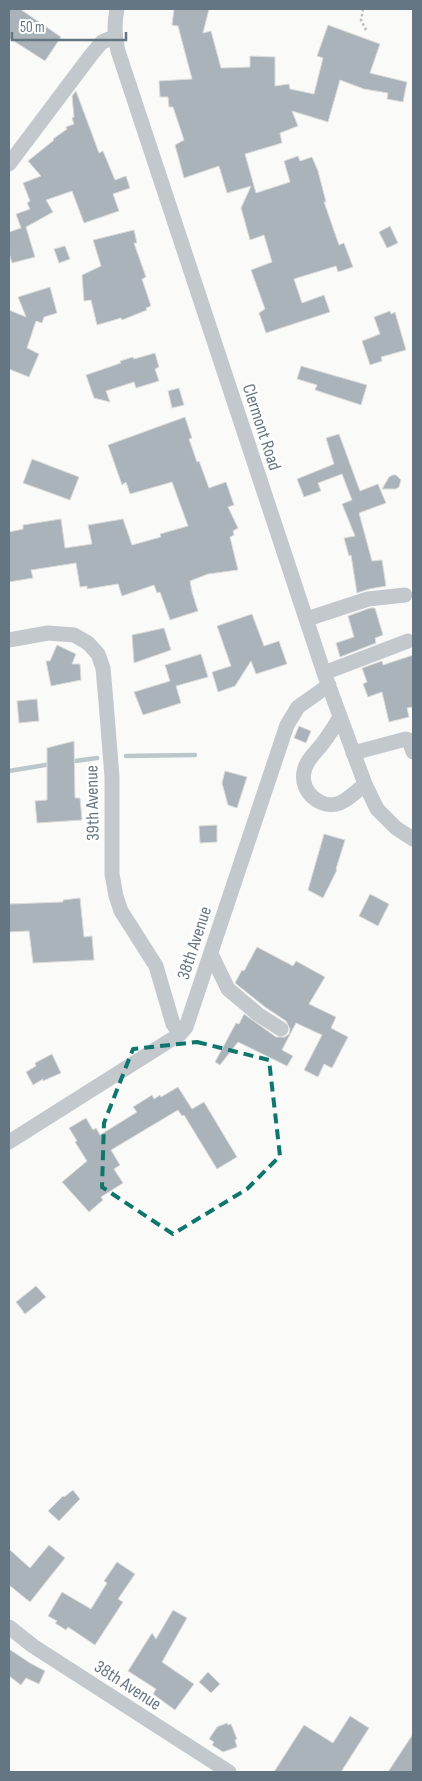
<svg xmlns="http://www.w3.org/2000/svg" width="422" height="1781" font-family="'Sofia Sans Condensed',sans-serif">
	<rect width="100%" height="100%" fill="#fafaf8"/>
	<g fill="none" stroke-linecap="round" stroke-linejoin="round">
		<path stroke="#bbc7cb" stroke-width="4.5" d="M126 756 195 755
			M68 762 97 758
			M9 771 51 764"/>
	</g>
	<path fill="#aab3b9" stroke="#dcdcda" d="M9 9H20L61 37 45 61 9 38Z
		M174 9H209L203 33 211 31 221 68 250 67V56L275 57V86L289 84 290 89 314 94 323 58 317 56 328 25 380 44 370 73 407 82 403 102 387 99 388 93 364 89 340 80 328 122 292 111 298 126 280 133 282 143 245 154 256 193 290 182 284 161 298 156 300 161 312 157 318 171 326 202H324L339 245 344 243 353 267 338 272 336 266 294 279 302 303 324 295 330 312 266 333 259 313 265 309 251 270 272 262 264 235 250 240 241 208 251 186 227 193 219 166 184 178 175 145 184 140 173 107H169L168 97H160L159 81 192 79 178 26 172 25Z
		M76 91 99 153 103 151 115 180 126 176 130 188 113 194 119 211 84 223 72 191 46 200 53 212 26 227 35 257 12 263 9 253V232L21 228 16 214 30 209 27 203 30 201 23 183 41 176 28 161 54 140 53 139 67 129 66 127 74 124 72 118 74 117 72 96Z
		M390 226 398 243 387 248 379 232Z
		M134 230 137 243H134L146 277 142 279 151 306 146 308 147 310 122 320 121 318 97 325 91 300 84 301 82 275 101 266 93 240Z
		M65 246 70 259 59 263 54 249Z
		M50 287 57 313 44 317 42 323 36 321 27 348 39 354 29 377 9 369V310L26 317 18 297Z
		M390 311 391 314 395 312 406 350 381 357 382 361 370 365 362 341 380 334 374 317Z
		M155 353 159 367 155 369 159 381 136 388 134 382 106 391 110 402 94 398 86 375 121 363 120 361 133 357 134 359Z
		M301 366 367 385 361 405 315 390 317 385 297 379Z
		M179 388 184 405 172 408 168 391Z
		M185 417 192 438 189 439 197 462 199 461 209 488 226 482 234 505 228 507 238 528 233 531 234 535 230 537 238 570 208 574 190 581 192 592 198 611 170 620 160 592 157 593 154 585 122 596 118 584 87 589V586L80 587 76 563 31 570 33 578 9 582V532L23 529V525L61 519 65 548 92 544 88 525 123 519 132 545 161 537 160 534 188 526 172 482 130 494 126 482 122 485 108 445Z
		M339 434 360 491 378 484 386 503 359 513 372 561 382 560 386 586 369 589 357 593 351 555 349 556 344 538 355 536 342 504 352 500 342 474 318 483 321 491 304 497 297 479 334 464 326 438Z
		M32 459 79 477 70 500 23 483Z
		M393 475H396L401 480 399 487 396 489H382L389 477Z
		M370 608H375L383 635 375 638 376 643 340 657 336 643 354 637 348 616Z
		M252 614 264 646 279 641 287 664 256 674 251 661 235 686 218 692 212 672 231 666 217 626Z
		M164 628 171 650 134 663 132 635Z
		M57 645 76 654 72 664H80L81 680 51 686 46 661H50Z
		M201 654 208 677 176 686 181 703 143 715 134 692 170 681 165 665Z
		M413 655V707L407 708 409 717 389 722 382 692 368 697 363 684 367 682 362 668 382 661 383 665Z
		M37 699 39 721 19 723 17 701Z
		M299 726 311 731 306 743 294 738Z
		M74 741 75 798H80L82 820 37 823 35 801 47 800V748Z
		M225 771 247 777 237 808 228 805 222 783Z
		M217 825V842L200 843 199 826Z
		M324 834 345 840 336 869 337 870 323 898 308 890Z
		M370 894 389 904 378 926 359 916Z
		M80 898 84 937 92 936 94 960 33 963 29 931 9 932V904L63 902V900Z
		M257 947 293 966 296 961 325 977 309 1004 336 1017 331 1028 348 1037 332 1068 324 1064 318 1077 304 1070 322 1035 296 1023 282 1050 293 1056 287 1066 238 1042 220 1065 215 1062 236 1023 239 1024 244 1014 276 1037H285L289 1034 290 1029 286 1021 265 1007 235 983 242 970 244 971Z
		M52 1054 61 1073 43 1081V1079L33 1085 26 1072 36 1066 35 1063Z
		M178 1087 192 1109 204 1102 237 1157 217 1169 184 1115 182 1116 178 1110 111 1150 120 1165 114 1169 123 1183 101 1197 103 1200 89 1212 62 1182 87 1161 75 1142 77 1141 69 1128 86 1118 93 1130 96 1128 100 1135 137 1112 133 1107 152 1095 154 1099 160 1095 161 1097Z
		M36 1286 46 1297 25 1314 16 1302Z
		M73 1490 80 1499 59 1521 48 1511 63 1496 64 1497Z
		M49 1545 65 1558 30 1602 9 1585V1549L30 1568Z
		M117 1562 135 1574 118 1599 123 1602 95 1645 68 1627 66 1630 55 1623 57 1621 48 1616 62 1592 91 1609 107 1583 104 1581Z
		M173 1610 187 1618 162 1662 194 1684 175 1710 153 1694 156 1689 128 1671 152 1633 156 1639Z
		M9 1649 30 1663 45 1671 39 1684 26 1678 21 1685 9 1676Z
		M208 1672 220 1684 211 1693 199 1682Z
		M350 1716 369 1728 341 1772H274L304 1725 333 1743Z
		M227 1723 228 1725 231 1724 237 1739 235 1740 237 1747 223 1752 212 1745 214 1742 209 1739 217 1727Z
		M413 1734V1772H388Z"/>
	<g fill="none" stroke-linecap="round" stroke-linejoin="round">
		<path stroke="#bbbfc2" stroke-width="2.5" stroke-dasharray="2.5 2.5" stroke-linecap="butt" d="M363 9 361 20 367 32"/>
		<path stroke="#c3c8cc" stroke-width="15" d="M117 9C114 24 114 36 118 51L324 673 365 784 377 809 396 828 413 839
			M9 164 91 55 102 42 114 37
			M307 619 368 599 405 595
			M9 640 48 633 74 635 88 643 98 654 103 668 106 702 112 777V874L116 896 121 911 156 966 173 1024 180 1034
			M324 673 408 641
			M340 717C335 726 329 735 323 743 316 752 306 760 304 772 300 792 321 810 340 803 349 799 357 791 365 784
			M353 753 406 739 409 740 413 752
			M211 954 228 989 259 1015 281 1029
			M9 1142 180 1034 186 1027 287 725 298 707 329 685
			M9 1627 33 1646 229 1772"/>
	</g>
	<path fill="none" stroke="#0f766e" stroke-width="4" stroke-dasharray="10 6" stroke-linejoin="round" d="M197 1042 269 1060 280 1156 247 1189 173 1234 102 1187 104 1123 133 1049Z"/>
	<g text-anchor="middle" stroke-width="5" stroke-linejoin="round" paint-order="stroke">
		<g font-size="18" fill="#657683" stroke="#fff">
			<text transform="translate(262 427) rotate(72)" y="6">Clermont Road</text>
			<text transform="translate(92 803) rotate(-91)" y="6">39th Avenue</text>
			<text transform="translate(194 943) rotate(-72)" y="6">38th Avenue</text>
			<text transform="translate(128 1685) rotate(33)" y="6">38th Avenue</text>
		</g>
	</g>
	<rect width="422" height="1781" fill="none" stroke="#657683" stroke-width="20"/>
	<path d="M12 32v8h114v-8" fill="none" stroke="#657683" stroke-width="2.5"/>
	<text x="20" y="32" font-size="15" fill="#657683" stroke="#ffffff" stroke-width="4" paint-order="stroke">50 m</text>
</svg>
